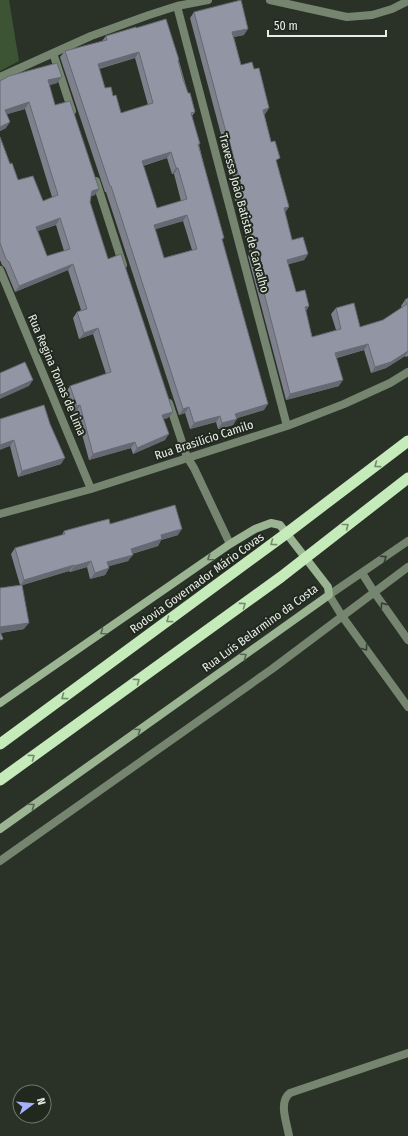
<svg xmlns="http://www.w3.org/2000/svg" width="408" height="1136" font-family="'Fira Sans Condensed',sans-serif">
	<rect width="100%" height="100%" fill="#2a3228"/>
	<path fill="#3c5433" d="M0 0H9L19 61 0 71Z"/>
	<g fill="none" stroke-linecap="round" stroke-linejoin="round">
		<path stroke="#75856f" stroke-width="8" d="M270 0 347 17 372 15 392 9 408 1
			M177 6 287 426
			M53 53 72 111
			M0 77 91 36 149 15 177 6 208 0
			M96 181 123 265
			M0 270 91 489
			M169 403 187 457 194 468 230 544
			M0 514 91 489 287 426 344 404 390 383 408 372
			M362 573 374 592 408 640
			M329 595 342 616 408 707
			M0 861 272 669 408 567
			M289 1136C287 1123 278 1102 290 1093L408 1053"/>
		<path stroke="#75856f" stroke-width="8" d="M329 595 408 541"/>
		<path stroke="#9bb593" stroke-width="8" d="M0 703 230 544 255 529 271 523 280 525 328 587 329 595 0 829"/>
		<path stroke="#c6ebba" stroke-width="11" d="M0 744 287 533 408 441
			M0 780 281 577 408 478"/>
	</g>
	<path fill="#7e808c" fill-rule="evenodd" d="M194 12 244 35 234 37 241 65 254 69 269 108 265 114H264L277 163 285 213 292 240 308 254 304 260 288 264 296 292 309 306 306 311 312 337 336 330 331 314 336 308 360 327 383 320 402 308 401 306 405 300 408 298V356L406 357 405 356 386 368 371 373 364 350 337 358 339 386 286 400 248 256 250 254 233 193 236 188 224 142H223L190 18Z
		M136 28 179 60V61L188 93 195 112 192 116 264 410 237 418 233 425 218 429 216 422 190 429 185 413 179 415 106 192H105L60 57 65 51 102 41 106 36ZM135 58 148 105 121 113 113 96 105 88 99 69ZM167 158 172 174H174L181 201 157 208 143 166ZM183 221 192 250 164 258 155 229Z
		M0 81 57 83 49 85 55 105 95 195 91 196 90 202 108 259 168 418 163 419 165 440 133 454 131 448 89 460 76 412 72 413 66 392 70 386 106 374 93 334 79 339 73 318 77 312 81 310 68 270 15 292 5 268 2 265 0 260V137L10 164 18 180 43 201 52 197 25 109 7 114 6 128 0 131ZM56 225 64 251 47 256 38 231Z
		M0 419 61 464 18 477 10 446Z
		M110 524 178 535 161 540 158 546 132 554 128 561 108 566 109 568 105 575 90 579 87 567 70 572 69 571 22 585 24 629 1 633 0 588 20 585 11 554 15 548 62 535 64 531Z"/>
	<path fill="#666872" d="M248 29 244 35 228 38 232 32Z
		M139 52 135 58 93 70 98 64Z
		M62 77 57 83 44 87 48 80Z
		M29 102 25 109 1 116 5 110Z
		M269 108 265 114 258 116 263 110Z
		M10 122 6 128 0 131V127Z
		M171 152 167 158 137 167 142 161Z
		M176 168H178L174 174H172Z
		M99 189 95 195 88 197 92 191Z
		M289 207 285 213 284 208Z
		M187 215 183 221 150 231 154 225Z
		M60 218 56 225 32 233 36 227Z
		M308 254 304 260 283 266 287 260Z
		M73 264 68 270 15 292 19 286Z
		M309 306 305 312V307Z
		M98 328 93 334 79 339 84 333Z
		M368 344 364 350 331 359 335 353Z
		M408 351V352L405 356 386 368 371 373 375 367Z
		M33 380 29 386 0 399V395Z
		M343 380 339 386 286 400 290 394Z
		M268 404 264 410 231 420 235 414Z
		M80 405 76 412 72 413 77 406Z
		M189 407 185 413 179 415 183 409Z
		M173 412 168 418 157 421 162 415Z
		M220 416 216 422 190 429 194 423Z
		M237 419 233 425 218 429 222 423Z
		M169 434 165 440 133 454 137 448Z
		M14 440 10 446 0 450V445Z
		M135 442 131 448 89 460 93 454Z
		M65 458 61 464 18 477 22 471Z
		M182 529 178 535 161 540 158 546 127 555 131 549 161 535Z
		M133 555 128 561 103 568 107 562Z
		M91 561 87 567 70 572 74 566Z
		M74 565 69 571 20 586 24 580Z
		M109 568 105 575 90 579 95 573Z
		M29 623 24 629 0 633V627Z"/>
	<path fill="#9295a3" stroke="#666872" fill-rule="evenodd" d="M241 0 248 29 232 32 241 65 252 62 254 69 259 68 269 108 263 110 271 142 275 141 280 158 276 160 289 207 284 208 292 240 303 237 308 254 287 260 296 292 305 290 309 306 305 307 312 337 341 329 336 308 354 303 360 327 383 320 407 304 405 300 408 298V351L391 362 375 367 368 344 335 353 343 380 290 394 253 250H255L237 186 241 185 228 136H227L194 12Z
		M166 19 179 60H178L183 79 188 93H190L195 112 191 113 200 144H198L224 238 222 239 268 404 235 414 237 419 222 423 220 416 194 423 189 407 183 409 111 186H110L65 51 107 40 106 36 136 27V28ZM139 52 153 103 121 113 116 95 113 96 111 87 105 88 98 64ZM171 152 176 168H178L187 199 157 208 142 161ZM187 215 197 249 164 258 154 225Z
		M57 63 62 77 48 80 55 105 70 101 99 189 92 191 90 202 108 259 121 254 173 412 162 415 169 434 137 448 135 442 93 454 80 405 77 406 70 386 111 372 98 328 84 333 77 312 87 309 73 264 19 286 9 262 6 259 0 243V137L10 164 12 163 18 180 33 176 43 201 58 195 29 102 5 110 10 122 0 127V81L9 76ZM60 218 70 249 47 256 36 227Z
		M25 362 33 380 0 395V373Z
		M44 405 50 424 65 458 22 471 14 440 0 445V419Z
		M175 505 182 529 161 535 162 539 131 549 133 555 107 562 109 568 95 573 91 561 74 566V565L24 580 15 548 65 534 64 531 97 522 109 519 110 524Z
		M22 585 29 623 0 627V588Z
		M0 631 3 639 0 640Z"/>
	<defs><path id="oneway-chevron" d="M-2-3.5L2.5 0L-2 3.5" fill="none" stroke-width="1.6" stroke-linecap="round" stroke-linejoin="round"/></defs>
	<g stroke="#748a6c">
		<use href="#oneway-chevron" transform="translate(377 465) rotate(143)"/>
		<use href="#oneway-chevron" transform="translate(346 526) rotate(-38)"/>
		<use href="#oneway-chevron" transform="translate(273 543) rotate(144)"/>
		<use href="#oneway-chevron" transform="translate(243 605) rotate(-36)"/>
		<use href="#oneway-chevron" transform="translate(169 620) rotate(144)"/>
		<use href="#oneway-chevron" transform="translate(137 681) rotate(-36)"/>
		<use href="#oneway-chevron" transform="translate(64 697) rotate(144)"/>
		<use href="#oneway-chevron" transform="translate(32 757) rotate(-36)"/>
	</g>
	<g stroke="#586753">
		<use href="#oneway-chevron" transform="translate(210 558) rotate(145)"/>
		<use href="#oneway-chevron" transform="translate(103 632) rotate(145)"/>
		<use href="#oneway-chevron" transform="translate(244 656) rotate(-35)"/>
		<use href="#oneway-chevron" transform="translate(138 731) rotate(-35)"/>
		<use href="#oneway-chevron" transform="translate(32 806) rotate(-35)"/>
	</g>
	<g stroke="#363f32">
		<use href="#oneway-chevron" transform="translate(384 558) rotate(-34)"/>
		<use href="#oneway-chevron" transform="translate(383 605) rotate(-125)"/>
		<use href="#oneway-chevron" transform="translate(365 648) rotate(54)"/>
	</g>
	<g text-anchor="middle" stroke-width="4" stroke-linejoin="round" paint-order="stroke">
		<g font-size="12" fill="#e8eee6" stroke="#21281e">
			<text transform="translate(244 213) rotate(75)" y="4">Travessa João Batista de Carvalho</text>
			<text transform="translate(57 375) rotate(67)" y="4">Rua Regina Tomas de Lima</text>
			<text transform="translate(204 440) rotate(-18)" y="4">Rua Brasilício Camilo</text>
			<text transform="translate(197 583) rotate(-36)" y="4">Rodovia Governador Mário Covas</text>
			<text transform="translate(260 628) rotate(-36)" y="4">Rua Luís Belarmino da Costa</text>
		</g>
	</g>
	<g transform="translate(32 1104) rotate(74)"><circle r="19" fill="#21281e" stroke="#71776e"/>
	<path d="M0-3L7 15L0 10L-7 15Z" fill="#a8b0fc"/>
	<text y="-6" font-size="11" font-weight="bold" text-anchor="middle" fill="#e8eee6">N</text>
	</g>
	<path d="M268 30v6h118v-6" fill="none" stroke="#e8eee6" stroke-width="2"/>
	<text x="274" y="30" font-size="12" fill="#e8eee6" stroke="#21281e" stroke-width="3" paint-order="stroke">50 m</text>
</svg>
